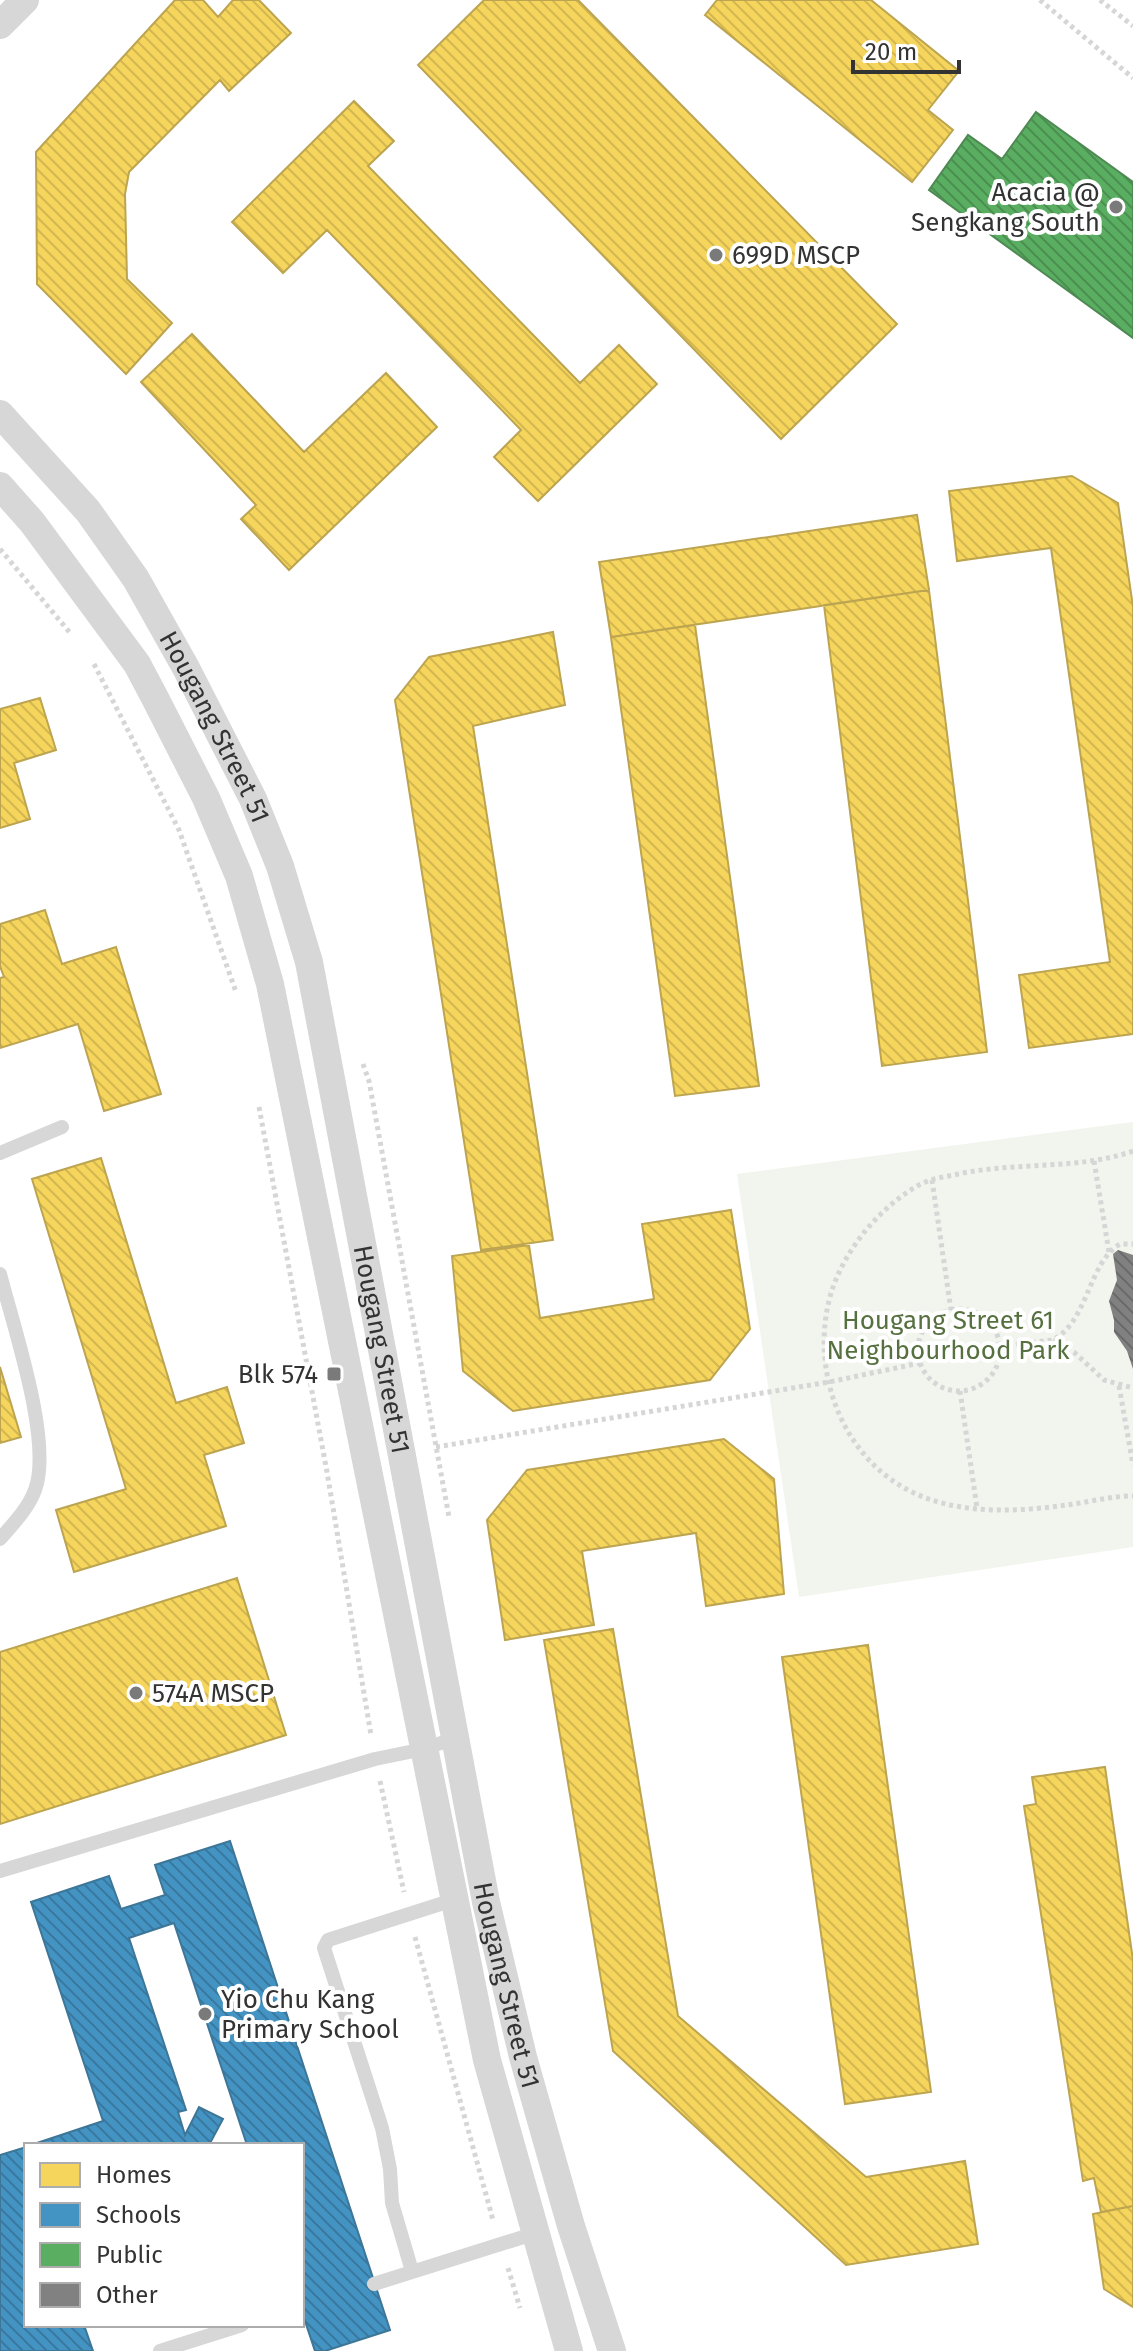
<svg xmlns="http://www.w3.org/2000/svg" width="1133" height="2351" font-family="'Fira Sans',sans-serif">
	<defs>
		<pattern id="homes-back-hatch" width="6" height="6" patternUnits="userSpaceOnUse" patternTransform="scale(2)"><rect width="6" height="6" fill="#f6d55c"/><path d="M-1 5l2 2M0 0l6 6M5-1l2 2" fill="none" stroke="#d3b750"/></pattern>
		<pattern id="schools-back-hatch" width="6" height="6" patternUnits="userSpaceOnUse" patternTransform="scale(2)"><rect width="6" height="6" fill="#4393c3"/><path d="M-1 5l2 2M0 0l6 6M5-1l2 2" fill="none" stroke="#39799f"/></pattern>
		<pattern id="public-back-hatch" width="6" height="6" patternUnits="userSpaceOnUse" patternTransform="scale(2)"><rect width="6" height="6" fill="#5aae61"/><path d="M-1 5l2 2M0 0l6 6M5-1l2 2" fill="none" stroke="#4b8e51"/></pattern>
		<pattern id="building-back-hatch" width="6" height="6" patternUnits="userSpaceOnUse" patternTransform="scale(2)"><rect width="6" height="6" fill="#818181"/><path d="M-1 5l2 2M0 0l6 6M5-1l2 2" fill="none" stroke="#6a6a6a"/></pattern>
	</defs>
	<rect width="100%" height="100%" fill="#fff"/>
	<path fill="#f1f5ed" d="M1133 1122V1547L799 1597 737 1174Z"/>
	<path fill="url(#homes-back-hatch)" stroke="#bca450" stroke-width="2" d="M175 0H203L218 17 233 0H259L291 33 229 91 220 80 129 172 125 194 127 279 172 323 126 374 37 284 36 152Z
		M484 0H578L897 324 781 439 418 65Z
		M717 0H871L959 71 928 110 953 130 912 182 705 15Z
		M354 101 394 141 368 166 580 383 619 345 657 384 538 501 494 457 521 430 327 230 283 273 232 222Z
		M192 334 304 452 386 373 437 427 289 570 241 519 256 505 141 382Z
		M1072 476 1118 503 1133 607V1034L1029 1048 1019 975 1110 962 1051 548 957 561 949 491Z
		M917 515 929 590 611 637 599 562Z
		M929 590 987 1052 882 1066 824 605Z
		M695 625 759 1086 675 1096 611 637Z
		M553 632 565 705 473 726 553 1240 481 1250 395 700 429 657Z
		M40 698 56 750 14 763 30 819 0 828V709Z
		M45 910 62 964 116 947 161 1094 104 1111 78 1024 0 1048V978L4 977 0 966V924Z
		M101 1158 176 1403 227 1387 244 1443 204 1455 226 1526 74 1572 56 1510 126 1489 32 1179Z
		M731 1210 750 1329 710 1380 513 1411 463 1371 452 1256 529 1245 540 1318 654 1299 642 1224Z
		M0 1367 21 1437 0 1443Z
		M724 1439 774 1479 784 1594 706 1606 696 1533 582 1551 594 1625 505 1640 487 1520 527 1470Z
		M237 1578 286 1735 0 1824V1652Z
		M613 1629 678 2016 866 2177 965 2161 978 2244 846 2265 613 2051 544 1640Z
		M868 1645 931 2092 845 2104 782 1657Z
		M1105 1767 1133 1960V2206L1101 2212 1094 2178 1083 2181 1024 1806 1036 1804 1032 1777Z
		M1133 2206V2307L1104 2289 1093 2214Z"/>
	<path fill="url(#schools-back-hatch)" stroke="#3e7698" stroke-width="2" d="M230 1841 390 2330 325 2351H315L302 2312V2145H247L174 1923 129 1938 186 2110 178 2112 185 2135 199 2107 223 2119 209 2145H31L103 2121 31 1902 109 1876 121 1909 165 1895 155 1865Z
		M26 2147V2325H84L93 2351H0V2155Z"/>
	<path fill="url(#public-back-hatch)" stroke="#4e8953" stroke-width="2" d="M1036 112 1133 182V338L929 190 968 135 1002 159Z"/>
	<path fill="url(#building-back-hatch)" d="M1118 1250 1133 1255V1369L1127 1351 1114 1332V1320L1109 1301 1117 1280 1113 1254Z"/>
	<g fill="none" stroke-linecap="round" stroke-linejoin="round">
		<path stroke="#d6d6d6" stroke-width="5" stroke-dasharray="4 4" stroke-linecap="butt" d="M1040 0 1133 78
			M1100 0 1133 26
			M0 549 71 634
			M94 664 179 830 236 992
			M363 1064 369 1081 449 1517
			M259 1107 327 1472 371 1735
			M1133 1151C1076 1171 1012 1161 954 1175 942 1177 930 1179 919 1185 880 1207 846 1248 832 1290 808 1366 840 1457 912 1492 959 1515 1017 1512 1067 1505 1089 1502 1111 1496 1133 1496
			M1094 1161 1109 1252
			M932 1180 951 1310
			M918 1350a41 41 0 1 1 82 0a41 41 0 1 1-82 0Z
			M1053 1340 1075 1353 1104 1380 1133 1388
			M1000 1346 1053 1340C1089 1320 1088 1263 1120 1244H1133
			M1119 1386 1133 1465
			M960 1391 977 1508
			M436 1447 829 1382 920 1363
			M380 1781 404 1892
			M415 1937 493 2220
			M508 2268 520 2308"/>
		<path stroke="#d7d7d7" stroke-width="14" d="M0 1153 62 1127
			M0 1274C13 1325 53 1442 35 1490 28 1509 13 1524 0 1539
			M0 1871 375 1759 424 1749 455 1738
			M412 2271 392 2203 390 2169 382 2128 324 1948 328 1940 453 1900
			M374 2284 536 2233
			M160 2351 242 2325"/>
		<g stroke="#d7d7d7" stroke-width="28">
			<path d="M0 25 25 0"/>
			<path id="s1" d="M0 414 88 511 136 579 186 668 253 799 280 866 309 962 486 1902 523 2057 571 2226 612 2351"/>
			<path d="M0 486 32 522 137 664 155 698 206 798 239 876 270 984 487 2060 569 2351"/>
		</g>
	</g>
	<g fill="#7a7a7a" stroke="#fff" stroke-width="3">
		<circle cx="1116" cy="207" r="8"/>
		<circle cx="716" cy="255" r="8"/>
		<rect x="326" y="1366" width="16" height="16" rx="4"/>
		<circle cx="136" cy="1693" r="8"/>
		<circle cx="205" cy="2014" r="8"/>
	</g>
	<g text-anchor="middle" stroke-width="8" stroke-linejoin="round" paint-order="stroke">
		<g font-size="26" fill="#333" stroke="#fff" text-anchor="start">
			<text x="1100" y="201" text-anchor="end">Acacia @<tspan x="1100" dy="30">Sengkang South</tspan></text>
			<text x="732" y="264">699D MSCP</text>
			<text x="318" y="1383" text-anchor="end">Blk 574</text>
			<text x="152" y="1702">574A MSCP</text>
			<text x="221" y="2008">Yio Chu Kang<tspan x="221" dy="30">Primary School</tspan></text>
		</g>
		<g font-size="26" fill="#333" stroke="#fff">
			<text dy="9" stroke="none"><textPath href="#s1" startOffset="382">Hougang Street 51</textPath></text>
			<text dy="9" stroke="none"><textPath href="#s1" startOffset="1030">Hougang Street 51</textPath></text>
			<text dy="9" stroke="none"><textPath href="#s1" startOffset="1678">Hougang Street 51</textPath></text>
		</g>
		<g font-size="26" fill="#56703f" stroke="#fff">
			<text x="948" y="1329">Hougang Street 61<tspan x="948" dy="30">Neighbourhood Park</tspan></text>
		</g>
	</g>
	<rect x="24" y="2143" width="280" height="184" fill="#ffffff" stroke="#adadad" stroke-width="2"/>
	<rect x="40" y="2163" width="40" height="24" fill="#f6d55c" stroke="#adadad" stroke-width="2"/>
	<text x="96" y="2183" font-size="24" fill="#333333">Homes</text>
	<rect x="40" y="2203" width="40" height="24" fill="#4393c3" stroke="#adadad" stroke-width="2"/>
	<text x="96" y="2223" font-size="24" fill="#333333">Schools</text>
	<rect x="40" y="2243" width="40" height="24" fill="#5aae61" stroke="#adadad" stroke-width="2"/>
	<text x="96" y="2263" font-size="24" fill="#333333">Public</text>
	<rect x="40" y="2283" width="40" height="24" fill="#818181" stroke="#adadad" stroke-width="2"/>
	<text x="96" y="2303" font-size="24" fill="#333333">Other</text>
	<path d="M853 60v12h106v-12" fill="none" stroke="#333333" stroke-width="4"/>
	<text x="865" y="60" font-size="24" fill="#333333" stroke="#ffffff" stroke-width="6" paint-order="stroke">20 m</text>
</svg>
